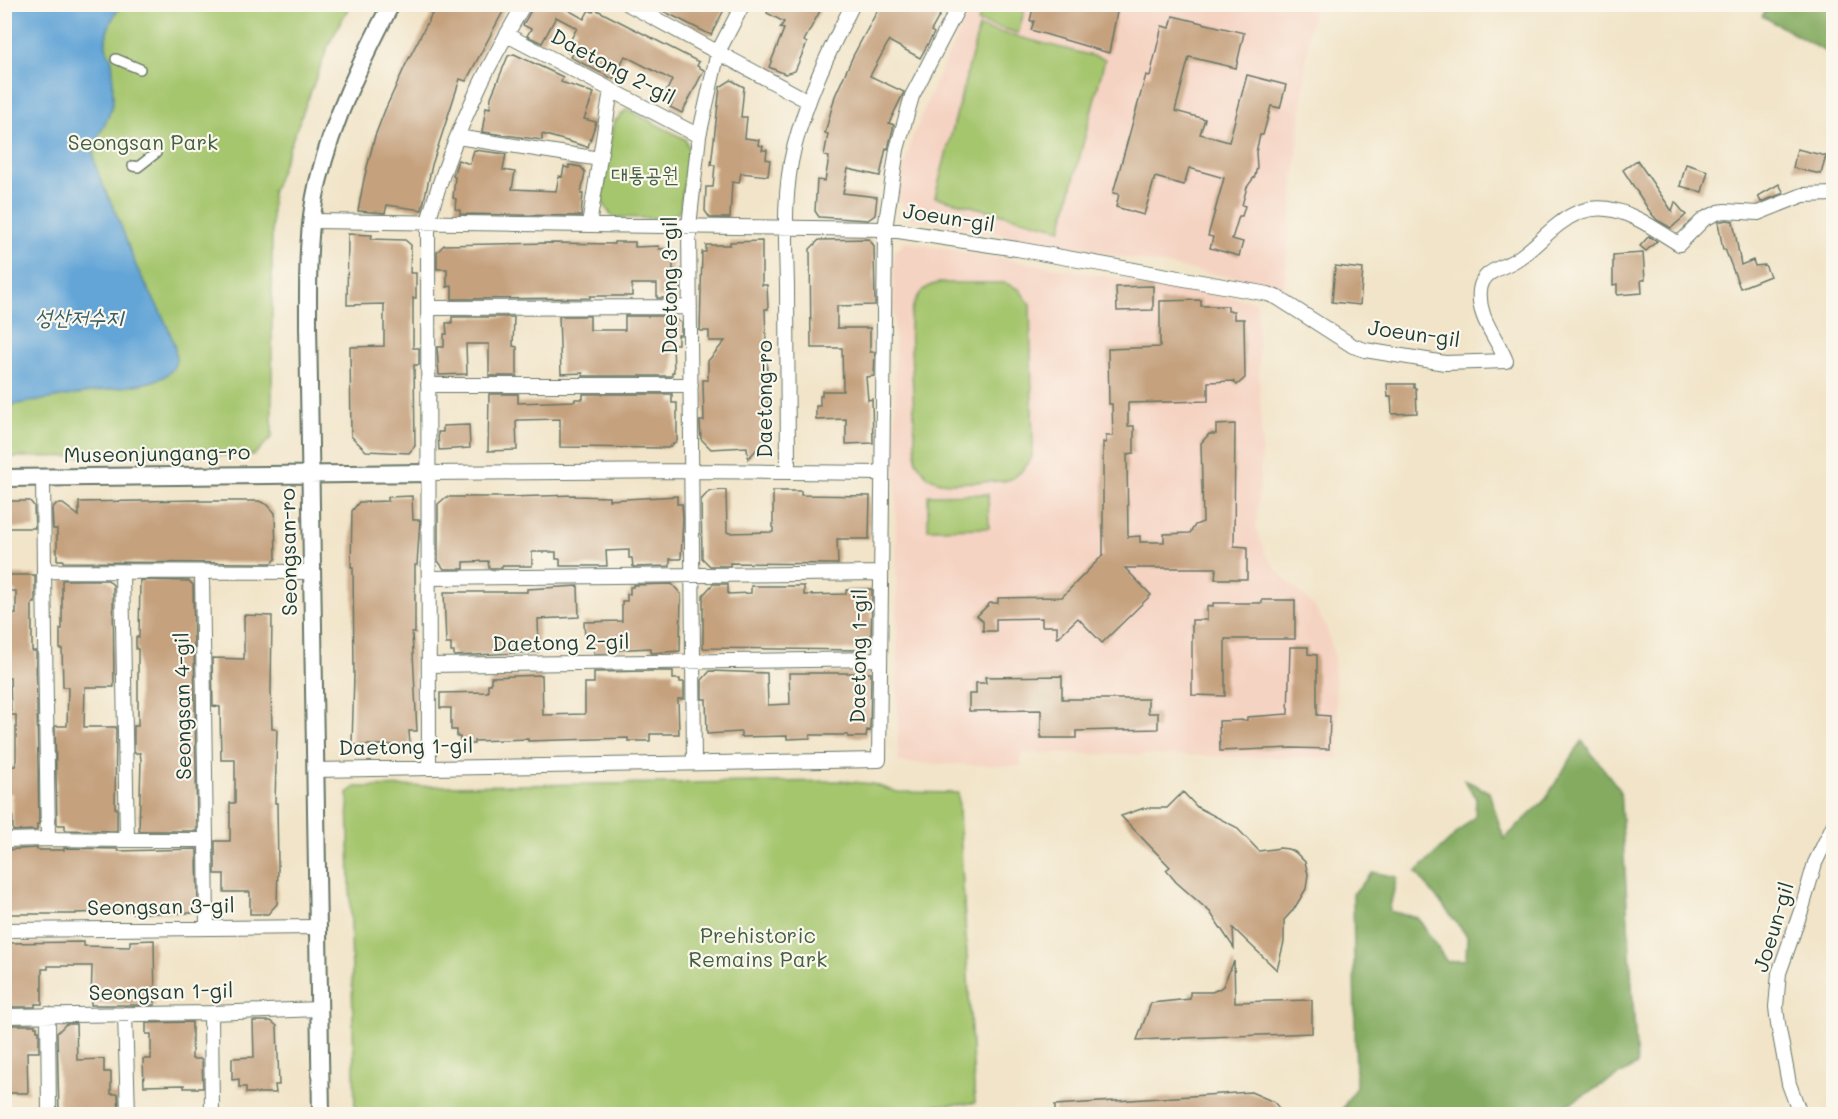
<svg xmlns="http://www.w3.org/2000/svg" width="1838" height="1119" font-family="Mali,'Poor Story',sans-serif">
	<rect width="100%" height="100%" fill="#fbf7ec"/>
	<filter id="ink" filterUnits="userSpaceOnUse"><feTurbulence type="fractalNoise" baseFrequency=".0167" numOctaves="2"/><feDisplacementMap in="SourceGraphic" scale="12" xChannelSelector="R" yChannelSelector="G"/><feConvolveMatrix kernelMatrix="1 2 1 2 8 2 1 2 1" color-interpolation-filters="sRGB"/></filter>
	<filter id="wash" filterUnits="userSpaceOnUse"><feTurbulence type="fractalNoise" baseFrequency=".008" numOctaves="4" result="noise"/><feDisplacementMap in="SourceGraphic" scale="24" xChannelSelector="R" yChannelSelector="G"/><feGaussianBlur stdDeviation="1.35" result="paint"/><feColorMatrix in="noise" values="0 0 0 0 0 0 0 0 0 0 0 0 0 0 0 0 0 1.4 0 .05"/><feComposite in="paint" operator="in"/></filter>
	<g filter="url(#wash)">
		<rect width="100%" height="100%" fill="#f1e4c8"/>
		<path fill="#f5d3c2" d="M972 5H1315L1309 34 1284 287 913 218 895 196 912 139 935 82Z
			M906 242 1257 302 1262 452 1256 528 1266 555 1279 573 1305 597 1316 609 1326 627 1334 655 1339 758 1022 753 1021 766 904 763 898 761 894 252Z"/>
		<path fill="#a6c66e" stroke="#628251" stroke-width="1.5" d="M4 5H350L329 44 272 193V437L254 455 5 457Z
			M983 5H1026L1018 33 978 22Z
			M979 27 1105 59 1061 229 935 197Z
			M627 109 685 139 689 149 680 210 670 219 612 217 602 201 613 123Z
			M939 283H1005L1019 289 1030 304 1033 450 1031 459 1023 470 1013 478 1005 481 950 483 940 482 928 477 916 461 910 325C910 306 919 286 939 283Z
			M988 494 989 528 928 529V495Z
			M844 781 872 784 897 792 958 793 975 1103 904 1107 876 1114H355L348 793 355 787Z"/>
		<path fill="#84ab61" stroke="#52744a" stroke-width="1.5" d="M1769 5H1833V56L1762 16Z
			M1582 741 1620 790 1637 1065 1551 1114H1339L1356 1087 1353 894 1373 872 1397 877 1389 911 1418 918 1447 962 1466 959 1467 936 1416 872 1475 816 1476 797 1463 779 1489 792 1504 839 1544 801Z"/>
		<path fill="#63a5d7" stroke="#417186" stroke-width="1.5" d="M4 5H123C113 14 105 31 106 45 106 51 111 56 112 62 114 72 112 84 113 94 115 118 92 135 94 158 97 176 107 193 114 209 124 230 129 252 139 272 149 292 182 343 175 364 169 379 153 381 141 384L5 406Z"/>
		<g id="blocks">
			<path fill="#c5a17e" d="M437 4H507L466 81 460 79 432 165 422 210 387 205 385 213 358 211 364 179 375 136 385 110 406 64Z
				M533 4H562L561 6 584 19 589 10 593 12 595 9 699 62 697 66 704 70 682 113 670 107 673 102 666 98 668 93 666 92 672 80 625 56 613 79 570 57 572 54 567 52 572 42 570 41 577 28 556 17 542 43 527 36 531 29 523 25 533 7 534 8 536 6Z
				M649 4H727L711 35Z
				M771 4H812L821 9 804 41 807 43 795 71 785 74 769 67 784 29 780 28 784 22 767 13Z
				M881 4H946L931 31 934 33 920 58 889 41 870 76 904 92 889 123 894 125 888 149 886 148 880 176 848 169 843 193 877 197 875 215 868 220 819 217 815 211 817 180 825 181 829 157 824 156 828 134 825 133 835 96 853 56Z
				M1034 4H1109L1118 7 1109 53 1031 30 1034 21H1030Z
				M1173 16 1244 33 1236 68 1189 57 1175 111 1205 119 1200 134 1229 142 1247 75 1286 85 1280 108 1271 106 1263 135H1260L1256 152 1257 167 1255 176 1247 187 1242 205 1245 206 1242 216H1239L1232 239 1243 242 1239 256 1210 248 1213 237 1208 236 1224 178 1189 168 1184 185 1155 177 1144 215 1116 207 1119 194 1113 193 1146 75 1150 76 1162 26 1170 28Z
				M514 54 563 77 561 82 594 93 584 119 596 122 588 147 542 134V140L482 132 486 107 490 108 491 97 508 56Z
				M731 80 744 87 741 117H747L745 138 759 140 758 145 763 146 762 150H767L766 159 770 160 768 176 741 173 739 183 732 182 730 218H710L705 211 706 187H713L715 165H711L720 87Z
				M1797 149 1826 156 1821 174 1793 168Z
				M474 150 506 154 503 170 515 172 512 189 556 191 559 176 562 177 564 167 569 168V165L581 167 585 172 581 194H583L581 216 460 214V210L455 209 456 199 453 198 455 177 453 176 458 160 470 164Z
				M1637 160 1672 211 1675 202 1686 215 1671 228 1657 220 1650 212 1623 170Z
				M1686 164 1708 171 1702 192 1680 186Z
				M1779 184 1784 193 1761 202 1758 196Z
				M1727 220 1733 221 1741 265 1753 260 1755 266 1765 265 1770 276 1740 288 1725 249 1723 250 1718 222Z
				M348 234 372 235 371 239 405 240 411 245 410 273H416V298H413V348H419V365H414L415 446 409 453 366 451 351 436 350 347 384 346V304L347 305Z
				M1649 236 1657 241 1646 251 1640 246Z
				M869 239 874 246 875 305 837 306V328H870V352H875L874 376 866 377 868 400 872 399 873 443 846 444V419L816 420V406H820V396H822V391H843L842 348H811L810 249 819 240Z
				M762 241V285H767L768 309H765L769 436 748 459 747 447 711 449 701 439 700 421H704L703 380H708V361L725 341H709V331H700L702 252H706V245H730V242Z
				M614 242H635V247L659 246V249H669V254H673V270H679L681 290 671 298H657V284H632V296H590V298L452 299V286L447 287V269H437V252L444 245 550 243 614 244Z
				M1643 253 1645 280H1641L1642 293 1617 295V284L1613 285V255Z
				M1335 266 1363 269 1360 305 1332 302Z
				M1153 286V310L1117 311 1116 287Z
				M1201 300V306H1228V311H1234V319H1244L1245 378 1237 385 1233 381 1208 382V401L1128 403V426H1134V453L1127 454 1128 537 1140 536V542H1164V534L1190 533 1195 525 1203 522 1201 443 1209 434H1216V425L1235 424 1234 546 1247 547V579H1215L1216 568H1125L1151 595 1102 643 1078 618 1057 638V626H1042V618L996 619V631H983V621L977 616 990 603H998V598L1062 597 1103 555V442L1106 443V436H1113L1112 404H1109L1108 349 1160 347V301Z
				M559 316H590V330H625V316H671L681 323V335H678V344H673L674 372H672V376H583V373L561 374Z
				M452 317H514L513 346 517 347V376H489V344H466L467 374 439 375 437 347H444V334H447L446 323H452Z
				M1387 384H1414V388H1416L1417 413 1392 414 1391 396 1388 397Z
				M489 394H518V403L575 401V399H583V394H672V403H677V441L668 448 560 447V419L518 420 516 421 517 450 488 451Z
				M469 425 470 448 439 450 438 432H443V426Z
				M726 490 727 532 729 533 773 532V491H801V495L870 496 869 539H837L838 564 730 563V566H710L702 558 701 500 709 491Z
				M575 495V496L609 497V500L677 496V504H682L683 518 681 559H670V566L633 567 632 558H629V550L606 551 607 566H560V559H556V552H532V566H502V568H489L488 561 464 562V569H444L438 561V504L446 497H509Z
				M412 496 413 520H420L417 565H415V633H412L417 731H409L410 745H352L354 675 353 567H351L352 511 359 502 388 501V497Z
				M199 500V501H259L268 505 275 513 276 559 272 563 63 562V560H57V529H53L52 509 56 504H63L79 516V502Z
				M4 501H30L34 506 35 528H4Z
				M7 575H35V603H32V651H36L39 824H37V830L13 831 12 793H4V767L15 766 16 764V715H11L10 678H4L7 614H16V591H7Z
				M62 580H108L113 585 114 687H85L84 727H116L115 808H117V831L65 830V825H57L55 726H67L68 687H63L62 649H60V629H62Z
				M140 580 189 581 193 585 197 831H139L141 760 140 753H134V726H138V649H136V637H139Z
				M672 584 681 594 680 651 651 653V648L612 650V654H594V646H590V639H585L584 622 622 621V601H627V594H630V587H633V585Z
				M713 584H728V594L751 593V586H804V595L846 594V590L872 589 871 643 865 650 703 648V595Z
				M578 586 579 617 538 619 539 652 454 656V652H451V644H446L444 592H527V589Z
				M1262 600H1295V639H1225V696L1192 695V620H1207V606H1213V603H1262Z
				M244 615 272 616 271 691 272 729H277L275 803H277L278 867 277 904 268 914H250V892H224V874H215V841H230V803H235V760H221L220 707 213 706 212 658 244 659Z
				M1290 647H1308V654L1317 655V715L1330 716 1329 749 1292 748 1220 751 1219 721 1247 720V717L1288 714Z
				M651 671H673V679H680V682H684V699H678L679 734H650V741H628V738L528 741V739L474 741V744H460V737H457V730H451V708H440V693L488 692V684H491V677L542 675 543 715 585 714V683H594V672Z
				M710 671 767 673 768 705 790 704 789 673H871L870 731 867 730 866 737H848V735H810V738L787 739V736L741 737V732L707 734 706 699H702V680Z
				M1062 676V699H1148V713H1158V729L1076 731V738H1041V710L969 711V694H976V683H986L985 677Z
				M1183 792 1197 807 1236 827 1259 851 1280 848 1288 849 1295 852 1305 862 1308 874 1306 889 1294 909 1284 920V942L1277 970 1233 928 1234 948 1210 912 1176 882 1166 870 1170 867 1121 816 1144 808H1167Z
				M37 848V850H64V848L117 849 118 851 197 849 198 913H131V911L76 913V914H4V850Z
				M154 940 155 1005H91L92 966H48V969H42V1004H35V1007H4V943L84 942V946L130 947V941Z
				M1234 961 1235 1002 1312 1000V1033L1137 1040 1151 1003 1190 999V992H1212L1219 989 1223 986Z
				M253 1021H271L277 1026 279 1085H275L276 1093H246V1087H239V1079L232 1080V1058L254 1057Z
				M192 1022V1059H202L203 1088H184V1085L144 1086 143 1059H151V1034H146V1023Z
				M66 1024H76L77 1060 104 1059V1072H111V1094H118L119 1114H59L57 1033Z
				M4 1025H35V1027H37V1031H39V1052H27L28 1093H4Z
				M1251 1092 1274 1102 1284 1114H1055V1105Z"/>
		</g>
	</g>
	<g filter="url(#ink)">
		<use href="#blocks" fill-opacity="0" stroke="#687768" stroke-width="1.5"/>
		<g fill="none" stroke-linecap="round" stroke-linejoin="round">
			<defs>
				<path id="pedestrian" d="M116 59 140 69
					M133 166 138 167 156 153"/>
				<path id="minor" d="M628 4 808 101
					M507 35 699 136
					M457 137 600 159
					M312 221 885 229 1017 249 1268 294 1278 298 1353 346 1365 350 1445 363 1506 361C1497 337 1477 318 1480 290 1483 269 1503 269 1517 259 1532 250 1544 235 1559 224 1602 189 1640 220 1679 244L1704 219 1719 212 1725 211 1758 213 1803 195 1834 194
					M589 225 611 90
					M428 308 690 307
					M428 385H691
					M788 472 882 473
					M428 473 691 471 788 472C788 410 787 347 787 285 786 239 783 193 794 148 807 97 829 51 853 4
					M43 478 44 571
					M429 578 881 573
					M429 665 880 659
					M694 763 689 226 699 136 718 52 743 4
					M429 768 428 222C441 175 459 129 480 85 493 57 509 31 524 4
					M315 770 879 760 885 229 897 149 912 96 960 4
					M48 839 127 840 122 572
					M4 840 48 839 44 571 312 572
					M127 840H206L202 572
					M206 840 207 928
					M4 930 318 927
					M211 1013 212 1114
					M48 1014 49 1114
					M125 1014 128 1114
					M4 1016 211 1013 319 1009
					M1800 1114 1789 1084 1778 1024 1776 1007 1779 973 1802 908 1815 863 1834 824"/>
				<path id="tertiary" d="M4 478 428 473
					M321 1114 308 324C308 277 307 229 318 182 333 119 361 62 391 4"/>
			</defs>
			<use href="#pedestrian" stroke="#687768" stroke-width="12"/>
			<use href="#minor" stroke="#687768" stroke-width="16"/>
			<use href="#tertiary" stroke="#687768" stroke-width="20"/>
			<use href="#pedestrian" stroke="#fff" stroke-width="9"/>
			<use href="#minor" stroke="#fff" stroke-width="14"/>
			<use href="#tertiary" stroke="#fff" stroke-width="16"/>
		</g>
	</g>
	<g text-anchor="middle" stroke-width="4.5" stroke-linejoin="round" paint-order="stroke">
		<g font-size="21" fill="#1f3d34" stroke="#fbf7ec">
			<text transform="translate(613 67) rotate(28)" y="7">Daetong 2-gil</text>
			<text transform="translate(949 218) rotate(9)" y="7">Joeun-gil</text>
			<text transform="translate(670 285) rotate(-90)" y="7">Daetong 3-gil</text>
			<text transform="translate(1414 334) rotate(8)" y="7">Joeun-gil</text>
			<text transform="translate(765 399) rotate(-90)" y="7">Daetong-ro</text>
			<text transform="translate(157 454) rotate(-1)" y="7">Museonjungang-ro</text>
			<text transform="translate(289 552) rotate(-91)" y="7">Seongsan-ro</text>
			<text transform="translate(561 643) rotate(-1)" y="7">Daetong 2-gil</text>
			<text transform="translate(859 656) rotate(-89)" y="7">Daetong 1-gil</text>
			<text transform="translate(183 706) rotate(-91)" y="7">Seongsan 4-gil</text>
			<text transform="translate(406 747) rotate(-1)" y="7">Daetong 1-gil</text>
			<text transform="translate(161 907) rotate(-1)" y="7">Seongsan 3-gil</text>
			<text transform="translate(1774 927) rotate(-73)" y="7">Joeun-gil</text>
			<text transform="translate(161 992) rotate(-1)" y="7">Seongsan 1-gil</text>
		</g>
		<g font-size="21" fill="#415f42" stroke="#fbf7ec">
			<text x="143" y="150">Seongsan Park</text>
			<text x="645" y="182">대통공원</text>
			<text x="758" y="943">Prehistoric<tspan x="758" dy="24">Remains Park</tspan></text>
		</g>
		<g font-size="22" font-style="italic" fill="#335c65" stroke="#fbf7ec">
			<text x="79" y="325">성산저수지</text>
		</g>
	</g>
	<rect width="1838" height="1119" fill="none" stroke="#fbf7ec" stroke-width="24"/>
</svg>
